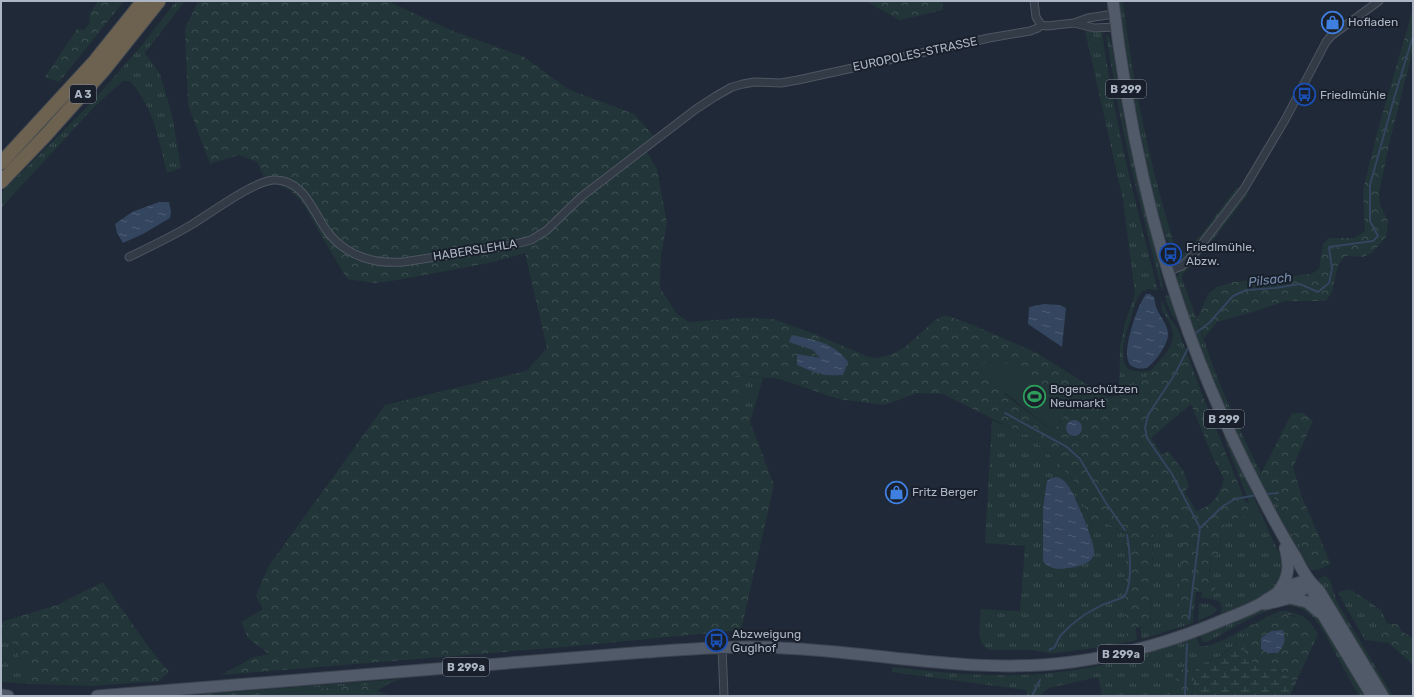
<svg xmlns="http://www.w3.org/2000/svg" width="1414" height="697" font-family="Rubik,sans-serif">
	<defs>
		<pattern id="grass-tufts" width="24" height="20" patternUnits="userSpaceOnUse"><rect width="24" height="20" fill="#223538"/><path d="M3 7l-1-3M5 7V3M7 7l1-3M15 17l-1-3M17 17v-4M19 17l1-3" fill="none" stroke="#3f5053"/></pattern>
		<pattern id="forest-crowns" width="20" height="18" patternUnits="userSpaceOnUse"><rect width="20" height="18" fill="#223538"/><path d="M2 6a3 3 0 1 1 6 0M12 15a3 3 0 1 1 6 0" fill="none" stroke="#3f5053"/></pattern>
		<pattern id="wetland-marsh" width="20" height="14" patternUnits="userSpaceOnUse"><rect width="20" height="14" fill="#223538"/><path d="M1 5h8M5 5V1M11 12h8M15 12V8" fill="none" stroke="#3f5053"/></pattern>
		<pattern id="water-ripples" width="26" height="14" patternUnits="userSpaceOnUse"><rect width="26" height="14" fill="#33455f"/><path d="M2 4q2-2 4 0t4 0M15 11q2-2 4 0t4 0" fill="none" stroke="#4e5e74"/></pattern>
	</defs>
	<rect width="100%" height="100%" fill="#202937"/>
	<path fill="url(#grass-tufts)" d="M176 1H185L145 53 160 74 172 115 181 168 167 173C159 140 154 108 130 81H123L96 105 1 208V193L92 102 142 45Z
		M1119 1H1123C1133 88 1152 174 1178 257 1200 242 1220 208 1237 187L1240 189 1195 250 1179 264H1176L1165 233 1160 223 1154 201 1132 88Z
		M1085 31 1102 32C1114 120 1136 205 1158 291 1153 289 1146 287 1141 293 1136 298 1134 308 1132 315 1128 328 1113 366 1134 371 1140 372 1146 372 1152 370L1130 395 1119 396 1120 347 1125 323 1135 294 1123 200Z
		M1106 34 1109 37 1112 47 1125 125 1154 242 1163 285 1162 292 1131 167 1119 111Z
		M1245 192 1248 194C1227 222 1207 249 1183 274L1182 279C1195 312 1205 346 1218 379 1243 442 1275 500 1307 559L1318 570H1312L1310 569 1305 561 1245 454 1205 361 1177 282V277L1180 271Z
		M1167 295 1171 298 1221 424 1220 428 1180 325C1172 316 1168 308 1165 297Z
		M1162 301 1169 317 1177 328 1185 347 1172 346 1167 352C1170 346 1174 340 1173 334 1173 321 1158 313 1162 301Z
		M738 375 763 378 750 422 732 377Z
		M992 420 1019 432 1036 442 1054 459 1075 482 1092 527 1103 521 1126 534 1125 627 1128 642 1101 647 1056 653H1048L1032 650H990C975 646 980 621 981 609L1020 611 1025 546 985 543Z
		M1223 435 1226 437 1229 440 1255 500 1249 502Z
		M1260 511 1283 563C1284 569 1283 578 1279 584 1271 595 1234 609 1220 614L1222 608 1220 602 1212 599 1201 598 1202 592H1214L1209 578 1211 557 1221 553C1221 546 1219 537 1221 530 1224 520 1250 514 1260 511Z
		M1184 526 1178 621 1193 619V623L1142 639 1140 628 1151 626 1153 528Z
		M1323 576 1327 577 1330 580 1337 602 1393 696H1387L1319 583V579Z
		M1350 589 1381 610 1387 623 1382 634 1389 643 1365 640 1345 605 1338 592Z
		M1288 602 1301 605 1318 616 1359 682 1365 696H1359C1351 682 1343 667 1335 653 1322 629 1310 598 1276 608 1251 615 1230 631 1207 642H1203L1200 635C1229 623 1258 611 1288 602Z
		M1199 603 1210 604 1216 608 1217 611 1213 614 1198 621Z
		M1282 611C1297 612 1307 616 1315 629L1311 625 1293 615H1285L1276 617 1251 628 1245 637 1217 658 1206 662 1196 668 1180 670 1169 696H1102L1098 677 1049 688 1040 696H1027L1026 690 892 672V667C960 675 1029 681 1097 666 1131 659 1163 648 1196 636L1200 646C1213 651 1263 615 1282 611Z
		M1 622 20 658 29 670 33 684 1 682Z
		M402 679 388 684 377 691 372 685H353L255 696H177Z"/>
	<path fill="url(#forest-crowns)" fill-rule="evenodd" d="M98 1H124L59 82 45 77 77 29 84 30 89 24 90 13Z
		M198 1H392V3L453 31 524 57 568 89 634 114 655 137 643 145 657 169 667 223 661 255 660 288 677 314 689 322 742 318 773 319 815 334 869 357 876 358 890 355 905 347 934 321 942 316H948L973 325 1037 353 1107 397 1130 395 1172 346 1185 347 1202 394 1246 503 1255 500 1260 511C1250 514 1224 520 1221 531 1219 537 1221 546 1221 553L1211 557 1209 578 1215 583V592H1196L1193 619 1178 621 1183 526 1153 529 1151 626 1136 628 1137 640 1128 642 1125 627 1126 534 1103 521 1092 527 1075 482 1054 459 1036 442 1019 432 943 394 917 393 885 405 838 399 780 379 738 375 733 377 774 485 741 630 576 646 221 675 254 657 269 654 248 638 241 622 263 609 256 596 268 567 385 405 526 371 547 348 525 253 494 262 398 280 375 283 347 279 328 247 302 202 291 191 264 178 257 162 239 155 210 164 188 105 185 29ZM813 350 843 375C825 377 813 372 797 365V354L820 359ZM1003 393 1066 399 1063 406 1068 411 1053 431ZM1191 404 1213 458 1224 479C1219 496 1213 506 1196 511L1185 492 1189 486 1183 470 1168 451 1162 455 1151 438Z
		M865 1H942L943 10 900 20Z
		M1413 9V50L1390 140 1379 193 1380 204 1388 222 1386 237 1373 252 1363 257 1345 256 1338 265 1332 292 1326 301H1285L1253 312 1217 322 1204 338 1197 319 1208 294 1217 287 1233 282 1311 274 1319 269 1323 243 1330 238H1354L1365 231 1363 190 1378 129Z
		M1292 413H1304L1313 421 1293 467 1302 497 1331 564 1318 570 1307 559 1261 474Z
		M103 582 148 646 169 672 159 681 92 686 33 684 29 670 20 658 1 622 57 605Z
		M1285 615C1299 616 1311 621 1318 634L1296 682 1275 669 1257 665 1244 658C1244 652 1244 644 1245 638 1248 623 1272 617 1285 615Z
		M1387 623 1389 624H1396L1399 626 1401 631 1413 638V665L1389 643 1382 634Z
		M1196 668 1191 696H1169L1180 670Z
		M353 685H372L377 691 392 696H255Z"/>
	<path fill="url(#wetland-marsh)" d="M1245 637 1244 658 1257 665 1275 669 1296 682 1290 696H1191L1196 668 1206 662 1218 658Z"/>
	<path fill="#223538" d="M995 361 1009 364 1067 399 1063 406 1068 411 1053 431 983 375 976 365Z"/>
	<path fill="url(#water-ripples)" d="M159 202H169L171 211 170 218 143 234 123 243 117 233 115 224 132 212Z
		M1146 294H1150L1154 297C1155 301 1155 305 1157 309 1160 317 1169 326 1168 335 1168 344 1154 365 1146 368 1140 370 1135 368 1130 365 1128 362 1127 358 1127 353 1127 339 1137 306 1146 294Z
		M1044 304 1059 305 1066 308 1062 347 1028 324 1029 307Z
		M792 335C814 340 834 342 848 362L843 375C825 377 813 372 797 365V354L820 358 813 350 789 342Z
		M1066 428a8 8 0 1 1 16 0a8 8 0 1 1-16 0Z
		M1057 477C1063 479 1066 482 1069 487 1075 496 1097 546 1094 555 1090 565 1077 567 1068 568 1058 570 1049 569 1043 561V509L1046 487 1047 481 1051 478Z
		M1283 630C1286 640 1285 644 1278 653H1268L1261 649V638L1271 631Z"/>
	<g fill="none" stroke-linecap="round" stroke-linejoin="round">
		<path stroke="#33455f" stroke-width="2" d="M1194 337 1197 332 1209 323 1233 296 1246 290 1275 288 1300 284 1318 292 1329 283 1332 269 1329 247 1373 241 1378 236 1370 221V185L1395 95 1413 36
			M1005 413 1067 447 1080 459 1106 503 1125 530
			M1266 494 1278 493
			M1200 528 1223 506 1235 499 1257 495
			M1189 619 1200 528 1172 474 1147 438 1145 428 1148 415 1175 374 1189 346
			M1050 650V649L1054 648 1060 636 1070 626 1084 615 1102 605 1124 597C1133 584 1130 550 1127 535
			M1032 696 1040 680
			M1185 696 1187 644"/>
		<defs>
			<path id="street" d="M1034 1 1036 17 1041 25
				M1074 23 1094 28 1116 27
				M1041 25 1047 26 1074 23 1088 18 1114 14
				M129 257C150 247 171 237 191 225 211 213 252 182 273 180 306 178 314 217 331 236 349 257 376 264 403 262L508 246 531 240 547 230 581 197 696 109 716 96 732 87 743 84 754 82 781 83 798 80 989 38 1030 31 1038 28 1041 25
				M1169 271 1182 266 1195 253 1244 189 1285 120 1326 42 1331 36 1379 1
				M722 647 724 696"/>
			<path id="primary" d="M1113 1C1120 60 1130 119 1143 177 1165 276 1200 373 1245 464 1261 495 1276 526 1295 556 1299 564 1304 574 1310 581 1313 585 1317 588 1320 592L1383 696
				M1310 585 1323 615 1372 696
				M1278 592C1289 578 1290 565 1285 548
				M1290 598 1307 602 1319 612
				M1264 604C1282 601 1300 597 1310 581
				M1 695 8 696
				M97 696 646 652C691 649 737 645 782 648 879 652 976 675 1072 662 1125 655 1174 641 1223 620 1235 615 1247 611 1258 605 1274 596 1290 581 1310 581"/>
			<path id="highway" d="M1 163 94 62 143 1
				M1 182 46 135 104 70 159 1"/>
		</defs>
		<use href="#street" stroke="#4e5662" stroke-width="9"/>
		<use href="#primary" stroke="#3d4451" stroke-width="13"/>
		<use href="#highway" stroke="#3e4652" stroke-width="15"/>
		<use href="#street" stroke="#333b47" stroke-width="7"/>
		<use href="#primary" stroke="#515a68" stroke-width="11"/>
		<use href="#highway" stroke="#6d6250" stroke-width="13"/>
	</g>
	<defs>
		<symbol id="shop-ring" viewBox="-11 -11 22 22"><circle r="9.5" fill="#19202c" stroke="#3f7fe0" stroke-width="1.5"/><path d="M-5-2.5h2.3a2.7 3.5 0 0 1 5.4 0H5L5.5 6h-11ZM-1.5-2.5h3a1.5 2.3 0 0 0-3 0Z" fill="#3f7fe0"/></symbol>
		<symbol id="bus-ring" viewBox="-11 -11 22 22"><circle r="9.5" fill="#19202c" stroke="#1a4fb4" stroke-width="1.5"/><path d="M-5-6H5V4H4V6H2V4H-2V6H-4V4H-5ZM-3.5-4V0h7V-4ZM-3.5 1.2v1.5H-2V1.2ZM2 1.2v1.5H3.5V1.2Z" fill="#1a4fb4"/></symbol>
		<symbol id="stadium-ring" viewBox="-11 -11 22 22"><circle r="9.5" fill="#19202c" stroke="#2e9e5b" stroke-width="1.5"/><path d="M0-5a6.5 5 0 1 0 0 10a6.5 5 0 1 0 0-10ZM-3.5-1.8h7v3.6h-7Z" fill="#2e9e5b"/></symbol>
	</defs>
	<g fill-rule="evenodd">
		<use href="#shop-ring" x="1320" y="10" width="25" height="25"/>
		<use href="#bus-ring" x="1292" y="82" width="25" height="25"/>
		<use href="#bus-ring" x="1158" y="242" width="25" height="25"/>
		<use href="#stadium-ring" x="1022" y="384" width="25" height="25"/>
		<use href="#shop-ring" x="884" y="480" width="25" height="25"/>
		<use href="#bus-ring" x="704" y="628" width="25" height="25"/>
	</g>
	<g text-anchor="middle" stroke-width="4" stroke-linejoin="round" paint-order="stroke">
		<g fill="#19202c" stroke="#818996" stroke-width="1">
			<rect x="1106" y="80" width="40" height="18" rx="3"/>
			<rect x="70" y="85" width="26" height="18" rx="3"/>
			<rect x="1204" y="410" width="40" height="18" rx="3"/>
			<rect x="1098" y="645" width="46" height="18" rx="3"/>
			<rect x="443" y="658" width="46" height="18" rx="3"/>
		</g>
		<g font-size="11" font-weight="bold" fill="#adb6c4">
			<text x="1126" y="93">B 299</text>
			<text x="83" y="98">A 3</text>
			<text x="1224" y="423">B 299</text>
			<text x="1121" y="658">B 299a</text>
			<text x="466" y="671">B 299a</text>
		</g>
		<g font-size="12" fill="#adb6c4" stroke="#19202c" text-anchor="start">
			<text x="1348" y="26">Hofladen</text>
			<text x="1320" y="99">Friedlmühle</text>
			<text x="1186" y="251">Friedlmühle,<tspan x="1186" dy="14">Abzw.</tspan></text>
			<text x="1050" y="393">Bogenschützen<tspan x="1050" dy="14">Neumarkt</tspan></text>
			<text x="912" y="496">Fritz Berger</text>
			<text x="732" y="638">Abzweigung<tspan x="732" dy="14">Guglhof</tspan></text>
		</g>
		<g font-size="12" fill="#adb6c4" stroke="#19202c">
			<text transform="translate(915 54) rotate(-12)" y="4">EUROPOLES-STRASSE</text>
			<text transform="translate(475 250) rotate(-9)" y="4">HABERSLEHLA</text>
		</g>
		<g font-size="13" font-style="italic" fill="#758dad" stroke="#19202c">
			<text transform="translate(1270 279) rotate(-7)" y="5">Pilsach</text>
		</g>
	</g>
	<rect width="1414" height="697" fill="none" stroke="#adb6c4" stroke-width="4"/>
</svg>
